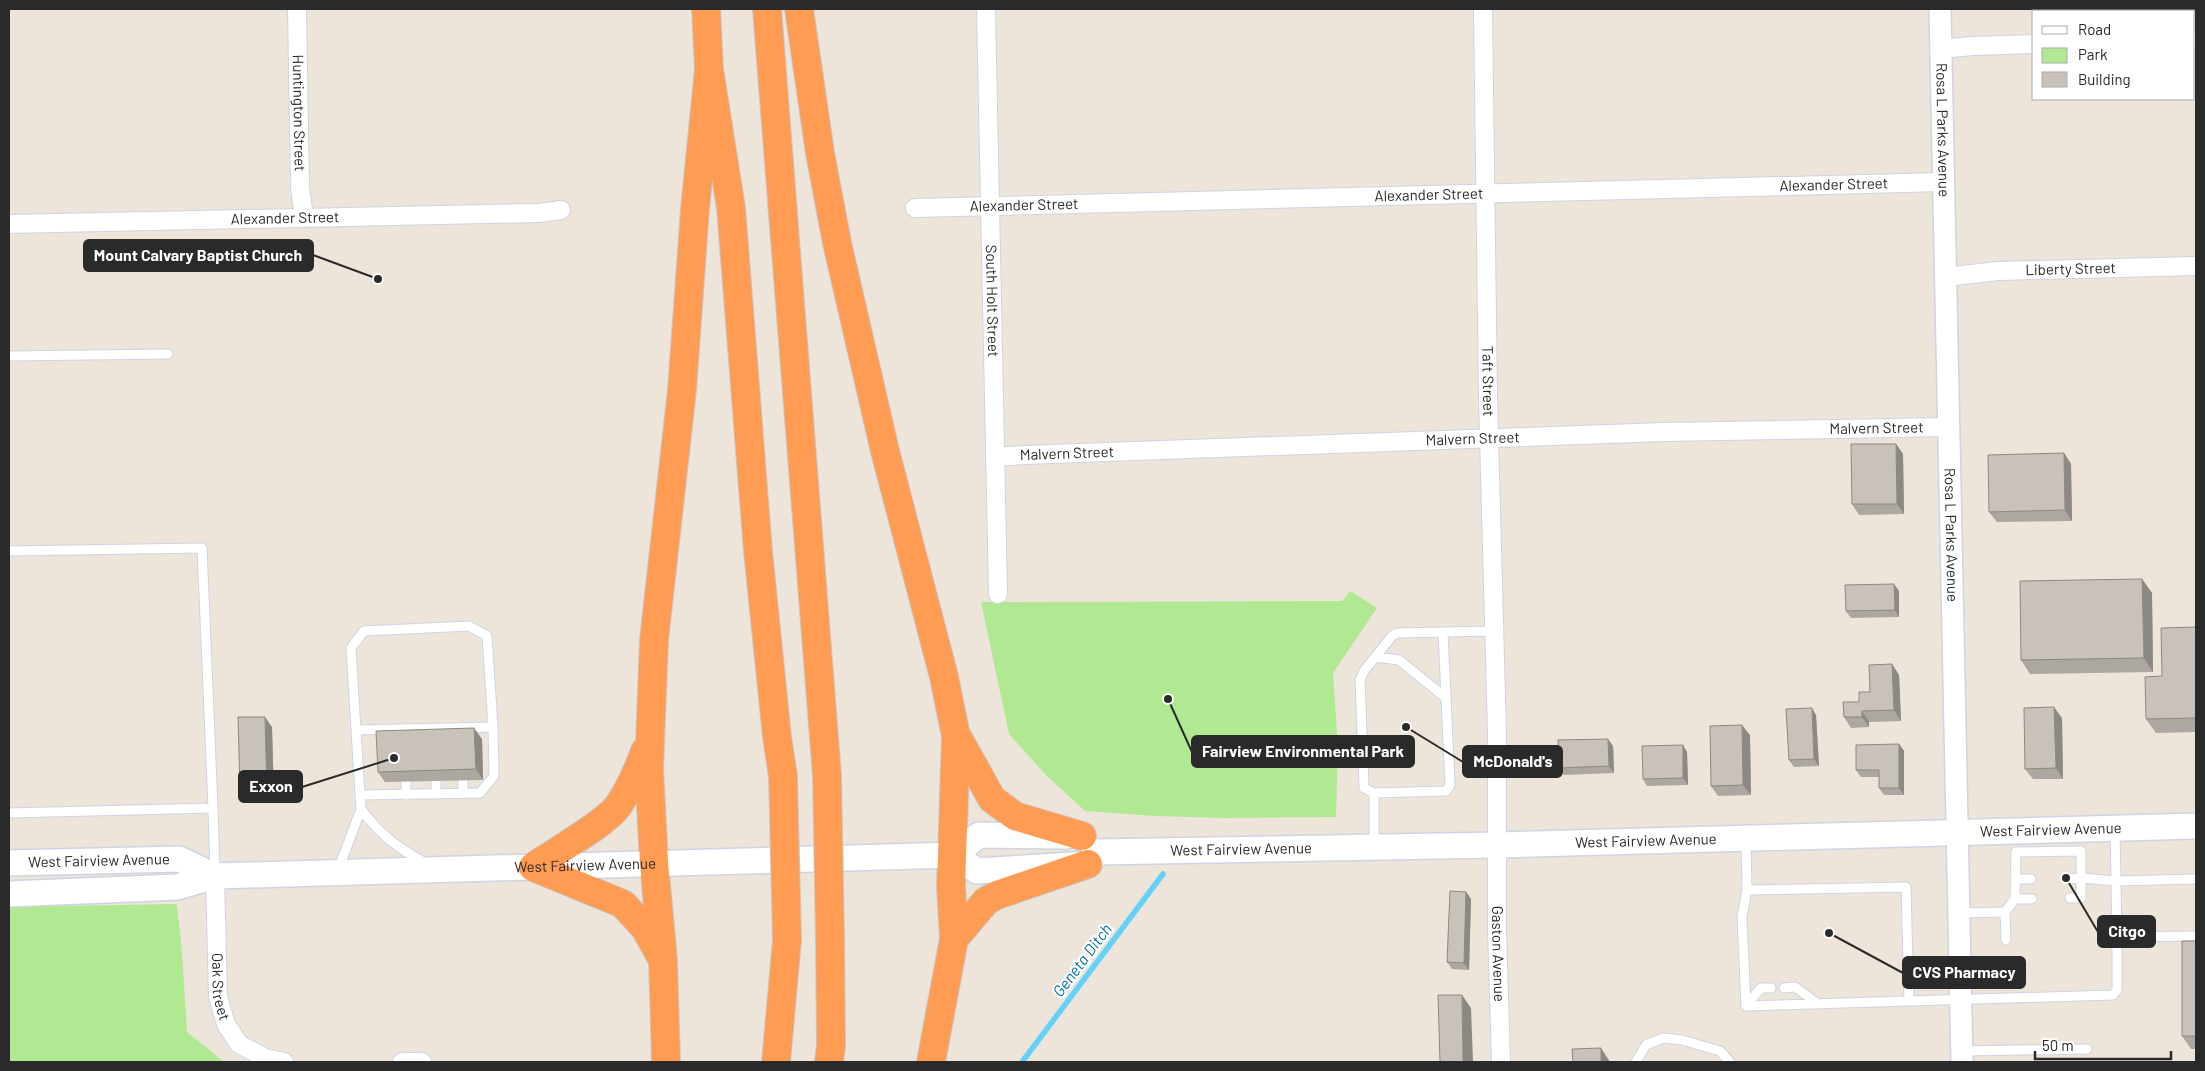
<svg xmlns="http://www.w3.org/2000/svg" width="2205" height="1071" font-family="Barlow,sans-serif">
	<rect width="100%" height="100%" fill="#ede5da"/>
	<path fill="#b0e992" d="M1350 591 1377 608 1333 673 1338 746 1336 817 1225 818 1155 816 1085 811 1047 776 1009 734 981 602 1342 601Z
		M174 904 177 905 182 953 187 1032 224 1062H9V907Z"/>
	<g fill="none" stroke-linecap="round" stroke-linejoin="round">
		<path stroke="#64d2f8" stroke-width="5.5" d="M1022 1062 1163 874"/>
		<defs>
			<path id="service" d="M9 356 168 354
				M9 551 202 548 213 808
				M1443 632 1450 785 1446 791 1374 793 1364 788 1360 680 1364 671 1393 635 1398 633Z
				M1443 632 1495 631
				M1375 657 1399 660 1446 698
				M356 730 493 727
				M463 780V793
				M436 781V794
				M406 782V795
				M1374 793V846
				M360 795 480 793 494 776 493 727 487 636 469 626 364 631 351 648 360 795 361 809
				M9 813 213 808 215 873
				M2115 829 2117 937 2196 936
				M1746 841 1747 890 1906 887 1909 1001 2113 995 2117 990V937
				M338 870 361 809C381 836 398 848 427 864
				M2015 879H2031
				M1747 890 1742 917 1746 1006 1909 1001
				M2070 898H2081V878L2116 881 2196 879
				M2015 899H2032
				M1960 913 2005 912
				M2006 940 2005 912 2015 899 2016 852 2081 851V878L2069 879
				M1784 988 1795 987 1818 1004
				M1746 1006 1761 988H1771
				M1963 1051 2087 1049
				M1636 1062 1646 1045 1663 1038 1682 1040 1720 1051 1730 1062"/>
			<g id="minor">
				<path id="s1" d="M297 9 300 188 304 217"/>
				<path id="s2" d="M986 9 998 594"/>
				<path id="s3" d="M1483 9 1488 398 1497 734V930L1501 1062"/>
				<path d="M2194 41H2196"/>
				<path d="M1940 49 1973 46 2034 44"/>
				<path id="s4" d="M915 208 1943 182"/>
				<path id="s5" d="M9 224 538 213 561 210"/>
				<path id="s6" d="M1945 277 1998 271 2196 266"/>
				<path id="s7" d="M995 457 1025 455 1664 432 1948 427"/>
				<path id="s8" d="M215 876 218 997 226 1024 239 1044 265 1058 284 1062"/>
				<path d="M402 1062H422"/>
			</g>
			<g id="tertiary">
				<path id="s9" d="M1940 9 1962 1062"/>
			</g>
			<g id="secondary">
				<path id="s10" d="M1096 852 1498 845 2196 826"/>
				<path d="M954 855 979 835 1066 836"/>
				<path id="s11" d="M9 863 179 859 215 876"/>
				<path id="s12" d="M9 894 177 887 215 876 954 855 977 871 1088 864 1096 852"/>
			</g>
			<path id="motorway" d="M706 9 709 69 731 208 758 551 777 737 783 776
				M767 9 827 776
				M799 9 820 153 837 243 885 451 944 677 956 736 951 886 954 939 931 1062
				M958 738 992 799 1015 816 1082 836
				M533 867C553 853 605 824 618 806 630 789 638 770 645 751
				M533 867 623 904 645 928 660 955
				M954 939 986 901 997 895 1088 864
				M666 1062 663 960 654 863 649 768 654 640 682 390 695 209 709 69
				M776 1062 787 940
				M829 1062 831 1045 830 939"/>
		</defs>
		<use href="#service" stroke="#cfd3e4" stroke-width="11"/>
		<use href="#minor" stroke="#cfd3e4" stroke-width="20"/>
		<use href="#tertiary" stroke="#cfd3e4" stroke-width="24"/>
		<use href="#secondary" stroke="#cfd3e4" stroke-width="28"/>
		<use href="#motorway" stroke="#c8c8c8" stroke-width="30"/>
		<use href="#service" stroke="#fff" stroke-width="9"/>
		<use href="#minor" stroke="#fff" stroke-width="18"/>
		<use href="#tertiary" stroke="#fff" stroke-width="21"/>
		<use href="#secondary" stroke="#fff" stroke-width="25"/>
		<use href="#motorway" stroke="#ff9c53" stroke-width="28"/>
		<defs>
			<path id="motorway-bridge" d="M783 776 787 940
				M827 776 830 939"/>
		</defs>
		<use href="#motorway-bridge" stroke="#c8c8c8" stroke-width="30" stroke-linecap="butt"/>
		<use href="#motorway-bridge" stroke="#ff9c53" stroke-width="28"/>
	</g>
	<path fill="#aca7a0" d="M1896 444 1903 454 1904 514 1859 515 1852 504Z
		M2064 453 2071 464 2072 521 1997 522 1989 512Z
		M2142 579 2152 593 2153 672 2030 674 2021 660Z
		M1899 591V617L1851 618 1846 611Z
		M2196 627V732L2156 733 2146 719 2162 676Z
		M1892 664 1899 675 1901 721 1869 722V727L1851 728 1844 717 1870 692Z
		M1816 715 1819 766 1794 767 1789 760Z
		M2062 718 2063 779H2033L2025 769Z
		M272 727 274 800 248 801 240 790Z
		M1750 735 1751 795 1718 796 1711 786Z
		M482 739 483 780 385 782 378 772Z
		M1899 744 1904 751V795H1884L1879 788V777H1861L1856 770Z
		M1613 746 1614 773 1564 775 1559 768Z
		M1687 752 1688 785 1647 786 1643 779Z
		M1466 892 1471 899 1469 970 1452 969 1447 962Z
		M2196 941V1049H2191L2182 1036Z"/>
	<path fill="#8c8882" d="M1896 444 1903 454 1904 514 1897 504Z
		M2064 453 2071 464 2072 521 2065 510Z
		M2142 579 2152 593 2153 672 2144 658Z
		M1894 584 1899 591V617L1895 610Z
		M1892 664 1899 675 1901 721 1894 710Z
		M2054 707 2062 718 2063 779 2056 768Z
		M1812 708 1816 715 1819 766 1814 759Z
		M1862 711 1869 722V727L1862 717Z
		M265 717 272 727 274 800 267 790Z
		M1742 725 1750 735 1751 795 1743 785Z
		M474 728 482 739 483 780 476 769Z
		M1608 739 1613 746 1614 773 1609 766Z
		M1899 744 1904 751V795L1899 788Z
		M1683 745 1687 752 1688 785 1683 778Z
		M1466 892 1471 899 1469 970 1464 963Z
		M1462 995 1471 1008 1473 1062H1463Z
		M1601 1048 1610 1062H1601Z"/>
	<path fill="#c8c2ba" stroke="#8c8882" d="M1851 444H1896L1897 504H1852Z
		M2064 453 2065 510 1989 512 1988 455Z
		M2142 579 2144 658 2021 660 2020 581Z
		M1894 584 1895 610 1846 611 1845 585Z
		M2196 627V718L2146 719 2145 677 2162 676 2161 628Z
		M1892 664 1894 710 1862 711V717H1844L1843 702H1859V692H1870L1869 665Z
		M2054 707 2056 768 2025 769 2024 708Z
		M1812 708 1814 759 1789 760 1786 709Z
		M238 717H265L267 790H240Z
		M1742 725 1743 785 1711 786 1710 726Z
		M474 728 476 769 378 772 376 731Z
		M1608 739 1609 766 1559 768 1558 740Z
		M1899 744V788H1879V770H1856V745Z
		M1683 745V778L1643 779 1642 746Z
		M1450 891 1466 892 1464 963 1447 962Z
		M2182 941H2196V1036H2182Z
		M1438 995H1462L1463 1062H1440Z
		M1601 1048V1062H1573L1572 1049Z"/>
	<g text-anchor="middle" stroke-width="4.5" stroke-linejoin="round" paint-order="stroke">
		<g font-size="15" fill="#2a2a2a" stroke="#fff">
			<text dy="5" stroke="none"><textPath href="#s1" startOffset="104">Huntington Street</textPath></text>
			<text dy="5" stroke="none"><textPath href="#s9" startOffset="121">Rosa L Parks Avenue</textPath></text>
			<text dy="5" stroke="none"><textPath href="#s4" startOffset="919">Alexander Street</textPath></text>
			<text dy="5" stroke="none"><textPath href="#s4" startOffset="514">Alexander Street</textPath></text>
			<text dy="5" stroke="none"><textPath href="#s4" startOffset="109">Alexander Street</textPath></text>
			<text dy="5" stroke="none"><textPath href="#s5" startOffset="276">Alexander Street</textPath></text>
			<text dy="5" stroke="none"><textPath href="#s6" startOffset="126">Liberty Street</textPath></text>
			<text dy="5" stroke="none"><textPath href="#s2" startOffset="292">South Holt Street</textPath></text>
			<text dy="5" stroke="none"><textPath href="#s3" startOffset="372">Taft Street</textPath></text>
			<text dy="5" stroke="none"><textPath href="#s7" startOffset="882">Malvern Street</textPath></text>
			<text dy="5" stroke="none"><textPath href="#s7" startOffset="478">Malvern Street</textPath></text>
			<text dy="5" stroke="none"><textPath href="#s7" startOffset="72">Malvern Street</textPath></text>
			<text dy="5" stroke="none"><textPath href="#s9" startOffset="526">Rosa L Parks Avenue</textPath></text>
			<text dy="5" stroke="none"><textPath href="#s10" startOffset="955">West Fairview Avenue</textPath></text>
			<text dy="5" stroke="none"><textPath href="#s10" startOffset="550">West Fairview Avenue</textPath></text>
			<text dy="5" stroke="none"><textPath href="#s10" startOffset="145">West Fairview Avenue</textPath></text>
			<text dy="5" stroke="none"><textPath href="#s11" startOffset="90">West Fairview Avenue</textPath></text>
			<text dy="5" stroke="none"><textPath href="#s12" startOffset="578">West Fairview Avenue</textPath></text>
			<text dy="5" stroke="none"><textPath href="#s3" startOffset="945">Gaston Avenue</textPath></text>
			<text dy="5" stroke="none"><textPath href="#s8" startOffset="111">Oak Street</textPath></text>
		</g>
		<g font-size="16" font-style="italic" fill="#026fa5" stroke="#fff">
			<text transform="translate(1082 960) rotate(-53)" y="6">Geneta Ditch</text>
		</g>
	</g>
	<path fill="none" stroke="#2a2a2a" stroke-width="2" d="M378 279L313 255M1168 699L1192 752M1406 727L1463 762M394 758L302 787M2066 878L2098 932M1829 933L1903 973"/>
	<g fill="#2a2a2a" stroke="#fff" stroke-width="2">
		<circle cx="378" cy="279" r="5"/>
		<circle cx="1168" cy="699" r="5"/>
		<circle cx="1406" cy="727" r="5"/>
		<circle cx="394" cy="758" r="5"/>
		<circle cx="2066" cy="878" r="5"/>
		<circle cx="1829" cy="933" r="5"/>
	</g>
	<g fill="#2a2a2a" stroke="#2a2a2a" stroke-width="2">
		<rect x="84" y="240" width="229" height="31" rx="5"/>
		<rect x="1192" y="736" width="222" height="31" rx="5"/>
		<rect x="1463" y="746" width="99" height="31" rx="5"/>
		<rect x="239" y="771" width="63" height="31" rx="5"/>
		<rect x="2098" y="916" width="57" height="31" rx="5"/>
		<rect x="1903" y="957" width="122" height="31" rx="5"/>
	</g>
	<g font-size="16" text-anchor="middle" font-weight="bold" fill="#fff">
		<text x="198" y="261">Mount Calvary Baptist Church</text>
		<text x="1303" y="757">Fairview Environmental Park</text>
		<text x="1513" y="767">McDonald's</text>
		<text x="271" y="792">Exxon</text>
		<text x="2127" y="937">Citgo</text>
		<text x="1964" y="978">CVS Pharmacy</text>
	</g>
	<rect width="2205" height="1071" fill="none" stroke="#2a2a2a" stroke-width="20"/>
	<rect x="2032" y="10" width="162" height="90" fill="#ffffff" stroke="#aaaaaa"/>
	<rect x="2042" y="26" width="25" height="8" fill="#ffffff" stroke="#aaaaaa"/>
	<text x="2078" y="35" font-size="15" fill="#2a2a2a">Road</text>
	<rect x="2042" y="48" width="25" height="15" fill="#b0e992" stroke="#aaaaaa"/>
	<text x="2078" y="60" font-size="15" fill="#2a2a2a">Park</text>
	<rect x="2042" y="72" width="25" height="15" fill="#c8c2ba" stroke="#aaaaaa"/>
	<text x="2078" y="85" font-size="15" fill="#2a2a2a">Building</text>
	<path d="M2035 1051v8h136v-8" fill="none" stroke="#2a2a2a" stroke-width="2.5"/>
	<text x="2042" y="1051" font-size="15" fill="#2a2a2a" stroke="#ffffff" stroke-width="4" paint-order="stroke">50 m</text>
</svg>
